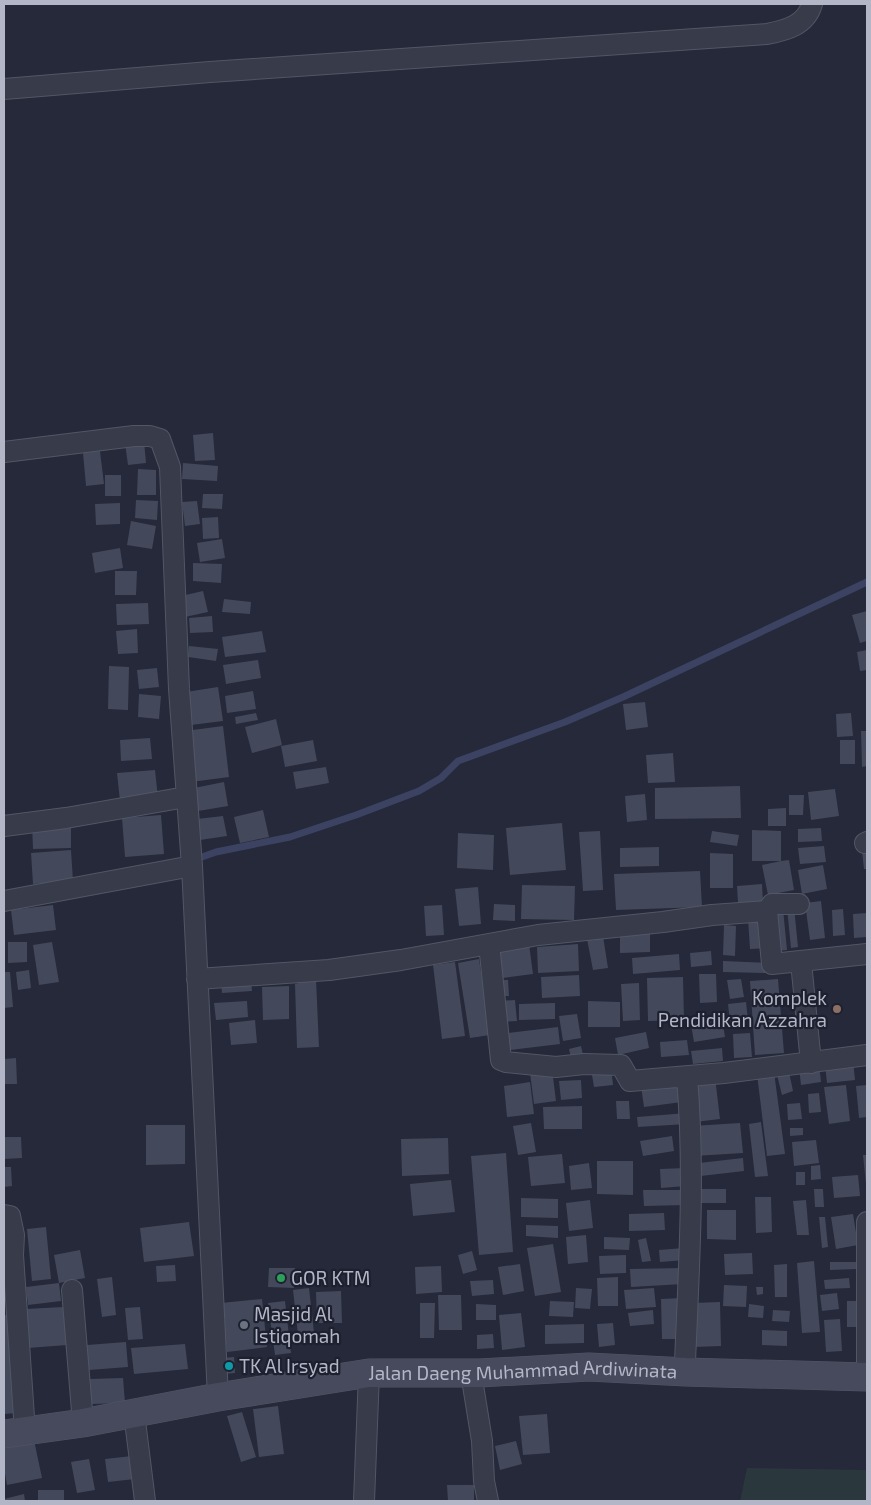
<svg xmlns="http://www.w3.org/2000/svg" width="871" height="1505" font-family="'Exo 2',sans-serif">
	<rect width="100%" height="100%" fill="#252939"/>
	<path fill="#2a383e" d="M747 1468 867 1470V1501H740Z"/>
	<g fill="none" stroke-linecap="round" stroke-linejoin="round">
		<path stroke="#3c4261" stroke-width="7" d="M199 858 216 852 290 837 356 815 419 791 441 778 458 761 565 722 623 697 867 582"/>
	</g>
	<path fill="#44485b" d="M213 433 215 460 195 461 193 435Z
		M144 441 146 463 128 465 125 443Z
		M100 451 104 484 86 486 83 453Z
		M183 463 218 466 217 481 182 479Z
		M138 469 156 470V495H137Z
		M105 475H121V496H105Z
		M203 494H223L222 509 202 508Z
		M136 500 158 501 157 520 135 518Z
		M197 501 200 524 185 526 182 502Z
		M120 503V524L96 525 95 504Z
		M218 517 219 538 203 539 202 518Z
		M131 521 156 526 152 549 127 545Z
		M222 539 225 558 200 562 197 543Z
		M120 548 123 568 95 573 92 553Z
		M193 563 222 564 221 583 193 581Z
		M115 571H137L136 595H115Z
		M203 591 208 612 185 617 181 596Z
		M224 599 251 602 250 614 222 612Z
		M148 603 149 624 117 625 116 604Z
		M867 611V641L860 643 852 615Z
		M212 616 213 632 190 633 189 618Z
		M137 629 138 653 118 654 116 631Z
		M262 631 266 652 225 657 222 637Z
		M189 646 218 649 216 661 188 657Z
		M867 650V670L860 671 857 652Z
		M258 660 261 678 226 684 223 665Z
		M109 666 129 667 128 710 108 709Z
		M157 668 159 687 139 689 137 670Z
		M218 687 223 721 191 725 186 692Z
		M253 691 256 709 227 713 225 696Z
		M139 694 161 696 159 719 138 717Z
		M645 702 648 727 626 730 623 704Z
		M256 713 258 720 236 724 235 717Z
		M851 713 853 736 837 737 836 714Z
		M276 719 282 745 252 753 245 727Z
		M223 726 229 777 191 782 185 731Z
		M861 731H867V766L862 767Z
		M150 738 152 759 121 761 120 740Z
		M313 740 317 761 285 767 281 746Z
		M840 740H855V764H840Z
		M673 753 675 782 648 783 646 755Z
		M326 767 329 783 296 789 293 772Z
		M155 770 158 798 120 801 117 773Z
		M224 782 228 806 198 811 194 788Z
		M740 786 741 818 655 819V788Z
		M835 789 839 816 811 820 808 792Z
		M645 794 647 820 627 822 625 796Z
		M789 795H804L803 815H789Z
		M786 808V826H768V809Z
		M263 810 269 837 240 843 234 817Z
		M161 815 164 854 125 857 122 818Z
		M223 816 227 836 200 840 197 819Z
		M71 823V848L33 849 32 824Z
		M562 823 566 870 510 875 506 828Z
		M821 828 822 841 798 842V829Z
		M752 830 781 831V861L789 860 794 890 768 895 762 865 781 861H752Z
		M600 831 603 890 583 891 579 832Z
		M712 831 739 835 737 846 710 842Z
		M458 833 494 835 493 870 457 868Z
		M824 846 826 862 800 864 798 848Z
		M659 847V866L620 867V848Z
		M71 850 73 881 33 884 31 853Z
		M867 850V869H864L862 851Z
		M710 853 733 854V888H710Z
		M823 865 827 889 802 894 798 870Z
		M700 871 702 907 616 910 614 874Z
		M762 884 763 902 738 903 737 886Z
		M522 885 575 886 574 920 521 919Z
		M478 887 481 924 459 926 455 889Z
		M821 901 825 938 810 940 805 903Z
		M494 904 515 905V921L493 920Z
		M53 905 56 930 14 935 11 910Z
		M442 905 444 935 426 936 424 906Z
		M794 907 798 947 791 948 787 908Z
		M783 909 787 950 776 951 773 910Z
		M843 909 845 935 833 936 832 910Z
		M867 913V937L854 938 853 914Z
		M766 918 767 948 750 949 748 919Z
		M724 925 736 926 735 956 723 955Z
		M620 927H650V952L620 953Z
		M603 936 608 968 593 970 587 939Z
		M8 942H27V962L8 963Z
		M52 942 59 982 39 985 33 945Z
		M529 944 533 974 503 978 499 948Z
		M578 944 579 971 538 973 537 947Z
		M711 951 712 965 691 967 690 953Z
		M679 954 680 970 633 974 632 958Z
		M479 959 490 1035 470 1038 458 963Z
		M723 961 767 963V973L723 972Z
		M455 962 465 1036 442 1039 433 965Z
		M29 970 31 988 18 990 16 972Z
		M4 972H10L13 1007 4 1008Z
		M699 974H716L717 1002 700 1003Z
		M579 975 580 996 542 998 541 977Z
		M683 977 684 1020 648 1021 647 978Z
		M316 979 319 1047 297 1048 295 984Z
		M741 979 744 997 730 999 727 980Z
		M778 979 784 1053 755 1055 750 981Z
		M251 980 252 991 222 993 221 982Z
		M496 980H508L509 996H497Z
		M639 983 640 1020 623 1021 621 984Z
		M289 986V1019L263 1020 262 987Z
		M515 1000 517 1021 499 1022 498 1001Z
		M247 1001 248 1017 216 1020 214 1003Z
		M588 1001 620 1002V1027H588Z
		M746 1002 748 1020 730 1022 728 1004Z
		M555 1003V1019L519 1020V1004Z
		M577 1014 581 1038 563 1041 559 1016Z
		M722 1019 725 1037 694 1042 691 1024Z
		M255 1020 257 1043 231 1045 229 1023Z
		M558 1027 560 1044 510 1050 508 1033Z
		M646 1032 649 1048 618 1055 615 1038Z
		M750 1033 752 1057 734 1058 733 1034Z
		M687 1040 689 1055 661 1057 660 1042Z
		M581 1046 583 1055 571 1058 569 1049Z
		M722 1048 723 1061 693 1064 691 1051Z
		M16 1058 17 1084H4V1059Z
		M853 1060 855 1080 827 1083 825 1064Z
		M819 1064 821 1082 801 1085 799 1067Z
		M611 1066 613 1085 594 1087 591 1069Z
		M552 1069 556 1101 534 1104 530 1073Z
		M774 1072 785 1154 767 1156 757 1074Z
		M789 1072 793 1091 782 1095 777 1075Z
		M715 1077 720 1119 695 1122 689 1080Z
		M581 1080 582 1098 561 1100 559 1081Z
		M679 1081 682 1102 644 1107 641 1086Z
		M530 1082 534 1114 507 1117 504 1086Z
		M846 1085 850 1121 829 1124 824 1087Z
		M867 1085V1117L859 1118 856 1086Z
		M819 1093 821 1112 809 1113 808 1094Z
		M616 1101H629L630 1119H617Z
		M800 1103 802 1119 788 1120 787 1104Z
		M582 1106V1129H544L543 1107Z
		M687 1113V1124L638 1127 637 1117Z
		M761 1122 768 1176 755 1177 749 1124Z
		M531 1123 536 1152 518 1155 513 1126Z
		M740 1123 743 1153 694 1156 692 1126Z
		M146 1125H185V1164L146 1165Z
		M790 1128H803V1135L790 1136Z
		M672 1136 674 1151 643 1156 640 1141Z
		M4 1137H21L22 1158 4 1159Z
		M448 1138 449 1174 402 1176 401 1139Z
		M816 1140 819 1163 794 1166 792 1142Z
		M506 1153 513 1252 479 1255 471 1156Z
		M562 1154 565 1183 531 1186 528 1157Z
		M863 1155H867V1184H866Z
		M743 1158 744 1171 701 1176 699 1163Z
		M597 1161H633V1195L597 1194Z
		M589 1163 592 1188 571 1190 569 1166Z
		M820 1165 821 1179 811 1180V1166Z
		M4 1167H11L12 1186 4 1187Z
		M685 1168 686 1186 661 1188 660 1169Z
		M796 1172H805V1185H796Z
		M858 1175 860 1196 834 1198 832 1177Z
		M451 1180 455 1212 413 1216 410 1184Z
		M698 1189H726V1203H698Z
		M814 1189H823L824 1207H815Z
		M643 1190H687V1205L644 1206Z
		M755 1197H771L772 1232 756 1233Z
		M521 1198 558 1199V1218L521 1217Z
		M590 1200 593 1228 569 1231 566 1203Z
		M806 1200 809 1235H797L793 1201Z
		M707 1210H736V1240L707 1239Z
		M664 1213 665 1230 629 1231V1214Z
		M853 1214 858 1245 836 1249 831 1217Z
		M819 1217H825L828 1247 822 1248Z
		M189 1222 194 1256 144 1262 140 1228Z
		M526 1225 558 1226V1238L526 1236Z
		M46 1227 51 1279 32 1281 27 1229Z
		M586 1235 588 1262 568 1264 566 1237Z
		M604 1237 630 1238 629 1250 604 1249Z
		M646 1238 651 1261 642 1262 638 1240Z
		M553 1244 561 1292 535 1296 527 1248Z
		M684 1248 685 1260 660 1262 659 1250Z
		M80 1250 85 1278 59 1283 61 1301 28 1305 26 1287 59 1283 54 1255Z
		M472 1251 477 1270 463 1274 458 1255Z
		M752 1253 753 1274 725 1275 724 1254Z
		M626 1255V1273L600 1274 599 1256Z
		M814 1261 820 1332 802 1333 797 1263Z
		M830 1262H857V1269L830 1270Z
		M520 1264 524 1291 503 1295 498 1267Z
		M787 1264V1297H775L774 1265Z
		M175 1265 176 1281 157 1282 156 1266Z
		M441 1266 442 1292 416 1294 415 1267Z
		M269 1268H295L294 1288 268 1287Z
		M682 1268 683 1284 631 1287 630 1269Z
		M112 1277 116 1315 102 1317 97 1279Z
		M618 1277V1306H598L597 1278Z
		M849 1278 850 1288 825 1289 824 1280Z
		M493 1280 494 1294 472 1296 470 1281Z
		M724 1285 747 1286 746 1307 723 1306Z
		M756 1287H763V1294L757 1295Z
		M309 1288 315 1341 299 1343 293 1290Z
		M576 1288 592 1289 590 1309 575 1308Z
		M654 1288 656 1307 626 1309 624 1290Z
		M341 1291 342 1323H317L316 1292Z
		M837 1293 839 1309 822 1311 820 1295Z
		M438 1295H461L462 1330H439Z
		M682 1298 683 1339H662L661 1299Z
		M262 1299 267 1347 227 1352 221 1303Z
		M285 1301 291 1353 275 1355 268 1303Z
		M550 1301 574 1302 573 1317 549 1316Z
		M847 1301H864V1327H847Z
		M720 1302 721 1346 694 1347 693 1303Z
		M420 1303H435L434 1338H420Z
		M476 1304 496 1305V1320H476Z
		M749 1304 764 1306 763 1318 748 1317Z
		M64 1307 67 1345 28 1348 25 1309Z
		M140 1307 143 1339 128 1340 125 1308Z
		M653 1310 654 1324 630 1326 628 1313Z
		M773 1310 790 1311 789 1322 772 1321Z
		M521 1313 525 1347 502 1350 499 1315Z
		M4 1315H11L17 1413 4 1414Z
		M840 1319 842 1351 826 1352 824 1320Z
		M613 1323 615 1345 599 1347 597 1324Z
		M584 1324V1343L545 1344V1325Z
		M762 1330 787 1331V1346L762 1345Z
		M493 1334 494 1348 477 1349V1335Z
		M126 1342 128 1367 89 1370 87 1345Z
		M185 1344 188 1369 134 1374 131 1348Z
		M234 1357 235 1373 224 1374 223 1358Z
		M123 1378 125 1403 91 1404 90 1379Z
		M278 1406 284 1454 259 1457 253 1409Z
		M242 1412 256 1457 241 1462 227 1416Z
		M547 1414 550 1453 523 1455 519 1416Z
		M34 1440 42 1478 7 1485 4 1468V1446Z
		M516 1441 522 1464 500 1470 495 1446Z
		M132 1456 135 1479 108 1482 105 1459Z
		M89 1459 95 1490 77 1493 71 1462Z
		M447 1485H474V1501H448Z
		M38 1490H64V1501H38Z
		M24 1494 25 1501H5L4 1499Z"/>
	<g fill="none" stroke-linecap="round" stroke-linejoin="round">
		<defs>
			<path id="minor" d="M4 89 210 72 767 34C787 30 806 25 812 4
				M4 452 134 436H150L160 439 170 467 179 689 192 866 218 1397
				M4 826 66 818 186 797
				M865 843 867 842
				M4 901 192 866
				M767 911 772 964 867 954
				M489 944 501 1060 506 1062 556 1067 584 1064 621 1065 630 1081 724 1073 867 1055
				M801 962 811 1063
				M197 979 329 970 401 960 538 935 663 922 712 915 767 911 772 904H799
				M4 1215 10 1216 14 1235 13 1255 25 1432
				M867 1222V1377
				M72 1290 83 1423
				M686 1372 685 1362C689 1267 695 1172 687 1077
				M471 1373 482 1441 484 1481 488 1501
				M134 1413 145 1501
				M364 1501 369 1373"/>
			<g id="secondary">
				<path id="s1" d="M4 1434 83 1423 218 1397 369 1373H480L589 1367 686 1372 867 1377"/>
			</g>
		</defs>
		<use href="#minor" stroke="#535665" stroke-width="22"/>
		<use href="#secondary" stroke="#535665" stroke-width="29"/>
		<use href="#minor" stroke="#383b4a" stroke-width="20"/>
		<use href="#secondary" stroke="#474a5c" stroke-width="28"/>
	</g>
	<circle fill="#8d6e63" stroke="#1d202f" stroke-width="2" cx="837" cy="1009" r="5"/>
	<circle fill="#2e9e5b" stroke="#1d202f" stroke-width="2" cx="281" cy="1278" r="5"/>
	<circle fill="#6b7280" stroke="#1d202f" stroke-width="2" cx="244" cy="1325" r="5"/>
	<circle fill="#0f9aa8" stroke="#1d202f" stroke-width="2" cx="229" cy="1366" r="5"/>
	<g text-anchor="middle" stroke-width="4.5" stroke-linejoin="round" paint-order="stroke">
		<g font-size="19" fill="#b3b6c6" stroke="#1d202f" text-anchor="start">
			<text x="827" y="1005" text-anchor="end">Komplek<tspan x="827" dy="22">Pendidikan Azzahra</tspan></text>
			<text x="291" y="1285">GOR KTM</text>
			<text x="254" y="1321">Masjid Al<tspan x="254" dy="22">Istiqomah</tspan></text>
			<text x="239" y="1373">TK Al Irsyad</text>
		</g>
		<g font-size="19" fill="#b3b6c6" stroke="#1d202f">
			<text dy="7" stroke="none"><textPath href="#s1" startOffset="524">Jalan Daeng Muhammad Ardiwinata</textPath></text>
		</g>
	</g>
	<rect width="871" height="1505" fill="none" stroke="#b3b6c6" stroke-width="10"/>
</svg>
